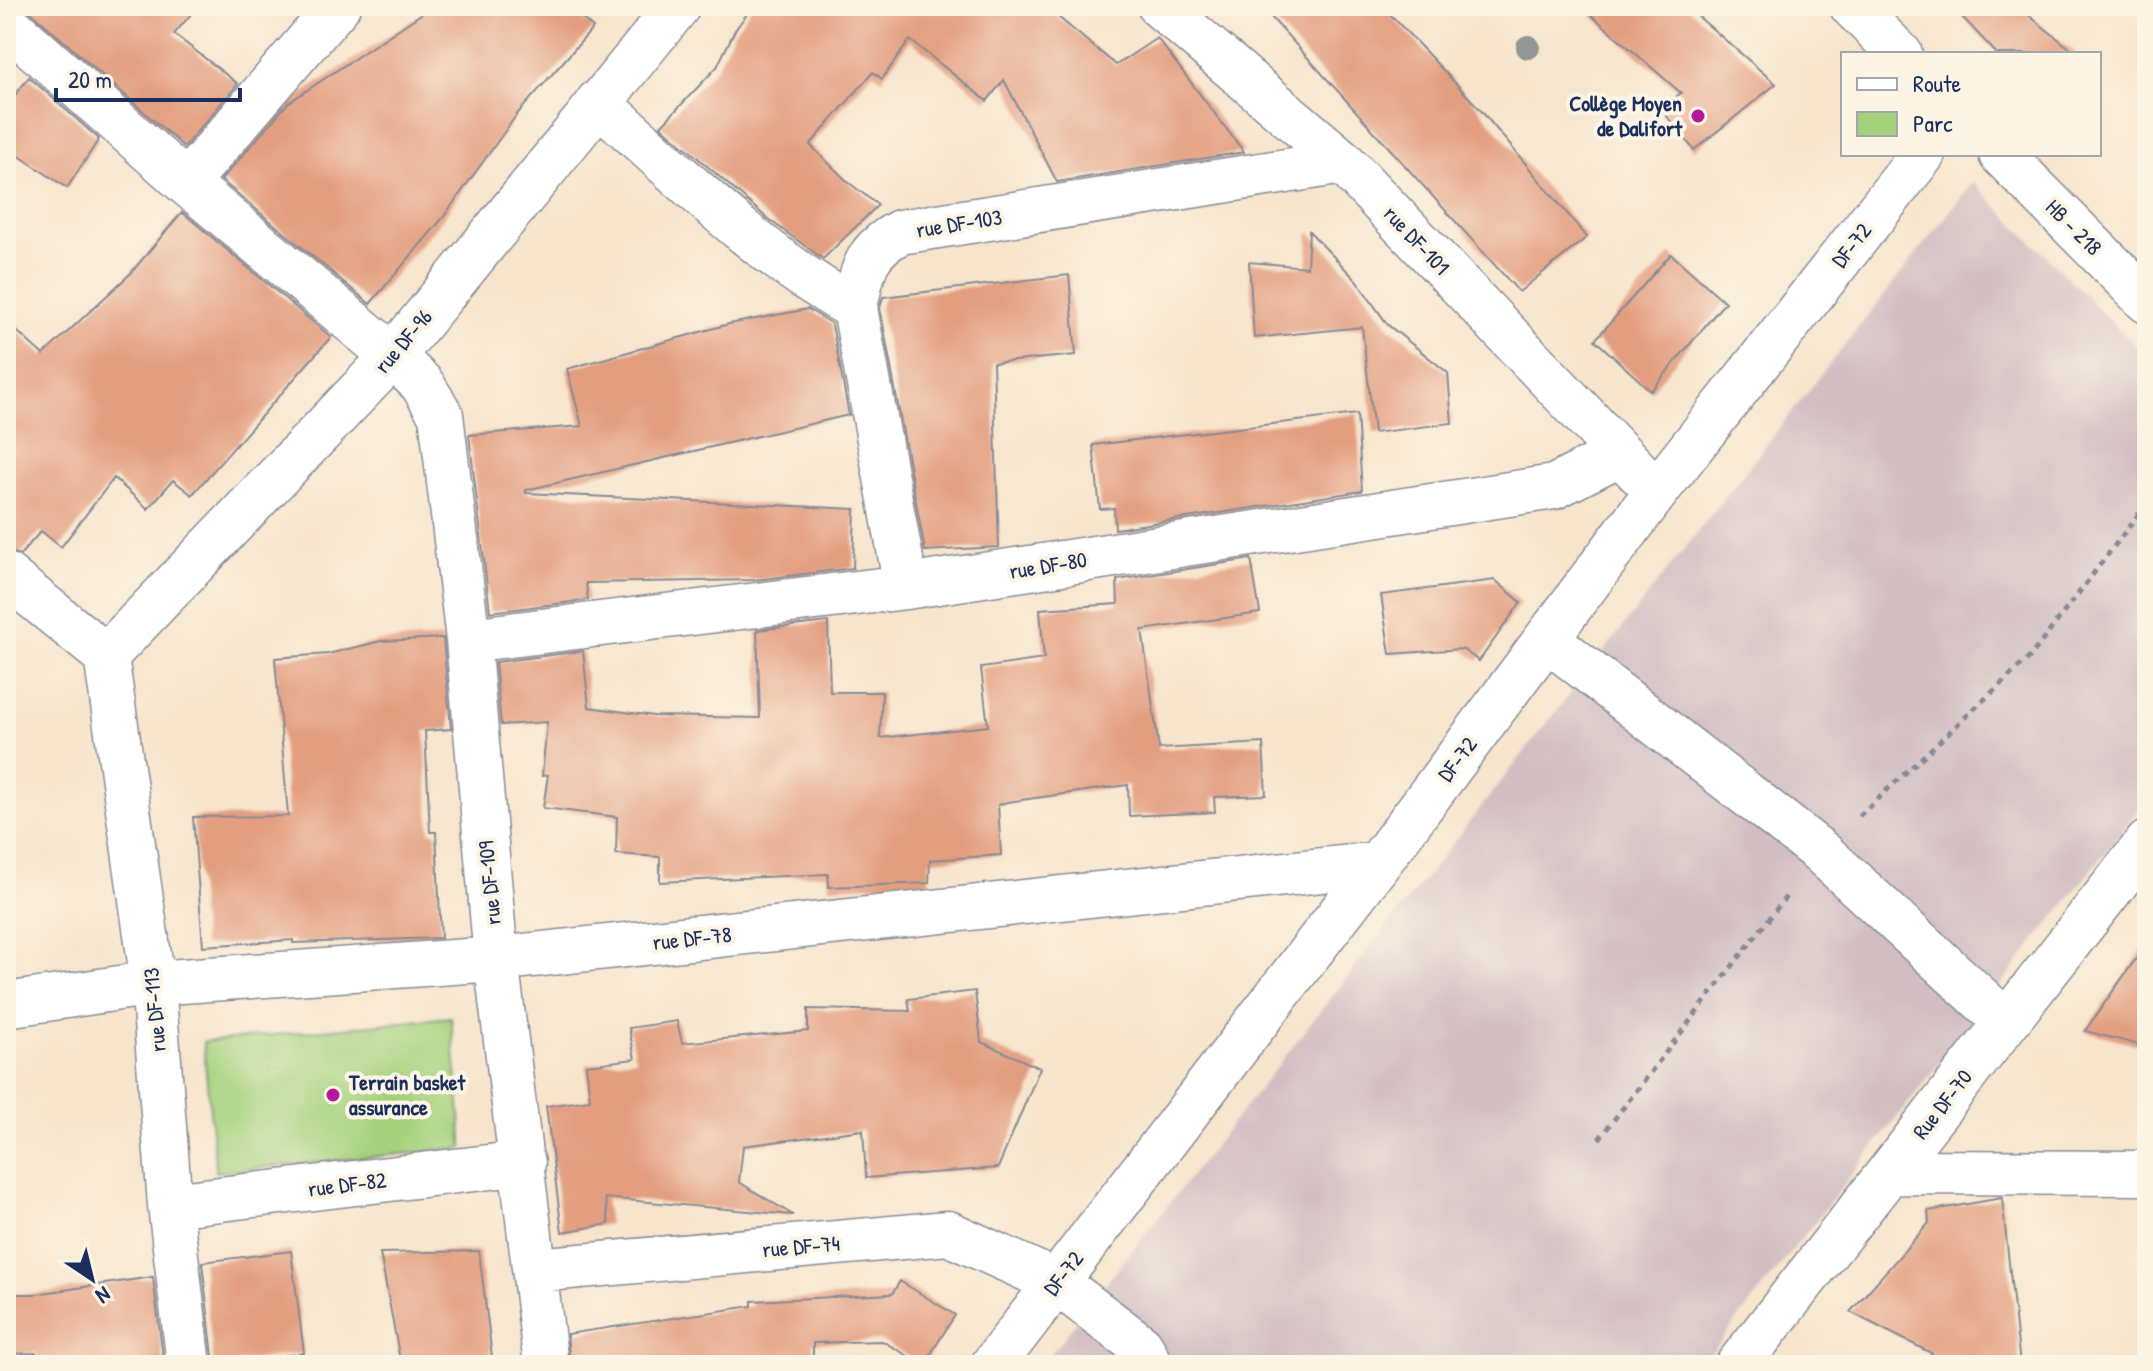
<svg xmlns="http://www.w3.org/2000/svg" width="2153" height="1371" font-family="'Patrick Hand',sans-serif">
	<rect width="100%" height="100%" fill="#fcf5e5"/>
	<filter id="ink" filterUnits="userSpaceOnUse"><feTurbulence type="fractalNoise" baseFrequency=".0125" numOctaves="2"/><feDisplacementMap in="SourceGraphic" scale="16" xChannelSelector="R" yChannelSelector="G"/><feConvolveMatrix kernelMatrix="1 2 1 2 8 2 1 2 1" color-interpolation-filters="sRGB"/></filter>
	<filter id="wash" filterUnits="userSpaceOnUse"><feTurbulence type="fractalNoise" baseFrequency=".006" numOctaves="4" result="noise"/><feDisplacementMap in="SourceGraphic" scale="32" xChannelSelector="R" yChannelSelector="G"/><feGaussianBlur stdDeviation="1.8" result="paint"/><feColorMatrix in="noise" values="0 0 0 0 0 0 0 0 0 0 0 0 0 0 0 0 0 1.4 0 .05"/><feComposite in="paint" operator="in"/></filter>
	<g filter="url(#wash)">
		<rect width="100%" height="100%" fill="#f7e4cc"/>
		<path fill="#d2bec2" d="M1973 182 2147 358V799L1702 1365H1042Z"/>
		<path fill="#a5d17d" stroke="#60806e" stroke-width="2" d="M451 1017 463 1148 216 1172 203 1042Z"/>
		<g id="blocks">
			<path fill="#e39e7f" d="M24 6H198L174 34 238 84 184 147Z
				M433 6H568L593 28 518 113 442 219 370 304 221 180 288 103Z
				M753 6H1045L1116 65 1157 38 1244 152 1057 182 1004 80 987 101 910 40 882 79 873 72 810 145 848 182 878 205 823 259 768 219 661 126 717 67 735 30Z
				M1261 6H1392L1387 11 1478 107 1587 237 1519 292Z
				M1581 6H1686L1776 84 1694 150 1661 109 1681 93Z
				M1952 6H2017L2077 54H1997Z
				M29 77 99 139 67 188 6 147V107Z
				M182 212 331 337 192 495 173 480 148 509 114 478 61 547 41 531 20 555 6 551V321L43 355 130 274Z
				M1309 231 1356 280 1388 325 1448 373 1452 423 1374 433 1362 327 1254 338 1249 262 1307 267Z
				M1671 254 1725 302 1651 391 1595 340Z
				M1069 275 1076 355 993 363 999 547 925 551 880 308 883 297Z
				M808 309 832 324 849 415 526 490V493L855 509 853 568 755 580 586 583 588 600 490 612 469 435 582 426 567 369 729 324Z
				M1357 414 1362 491 1115 529 1114 508 1100 509 1093 445Z
				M1251 559 1260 613 1142 630 1159 749 1263 743 1266 795 1214 797 1215 812 1129 816 1128 785 1007 802 998 805 1001 855 930 860 929 883 829 887 828 874 660 882V857L616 854 617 817 543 808 548 775 542 776 547 722 501 725 495 662 583 651 589 707 654 716 760 718 757 630 828 622 830 692H882L880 738 988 726 981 668 1044 659 1040 609 1118 604 1117 580Z
				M1495 580 1521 602 1479 661 1462 649 1390 654 1381 595Z
				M443 638 451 729 425 731 430 832H436L441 938 293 943V940L203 946 193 817 288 816 275 658 328 654 381 641Z
				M2147 943V1047L2085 1031Z
				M975 991 981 1042 1040 1068 998 1168 866 1178 863 1130 743 1146 739 1182 793 1215 605 1198 609 1224 562 1232 546 1106 590 1100 586 1065 635 1059 629 1028 677 1021 682 1043 808 1031V1009L910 1011 908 999Z
				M2002 1198 2020 1365H1936L1933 1354 1850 1312 1929 1223 1928 1211Z
				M291 1251 304 1353 214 1365 202 1262Z
				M479 1251 493 1365H401L380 1253Z
				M153 1277 164 1365H37L36 1353 6 1354V1294H36Z
				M900 1281 955 1315 924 1365 882 1341 813 1343V1365H570L567 1334 752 1306V1301L892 1294Z"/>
		</g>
	</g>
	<g filter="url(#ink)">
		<use href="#blocks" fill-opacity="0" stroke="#898a95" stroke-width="2"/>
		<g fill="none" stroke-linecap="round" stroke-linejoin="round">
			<defs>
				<path id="minor" d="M1160 6 1343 162 1639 473
					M6 23 186 183 393 356 422 384 441 415 468 640 496 959 546 1365
					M598 102C680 175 758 255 855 308
					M186 183 338 6
					M6 575 106 656
					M906 587 855 308C863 270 863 252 900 232L1343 162
					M1547 639 1821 852 2006 1022
					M468 640 906 587 1554 487 1619 454
					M106 656 393 356 678 6
					M106 656 153 983 170 1205 189 1365
					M6 1005 153 983 496 959 1378 864
					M1890 1172 2147 1173
					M170 1205 523 1163
					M536 1270 948 1233 1056 1282 1141 1346 1150 1365
					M993 1365 1378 864 1656 492 1923 154
					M1738 1365 2147 843"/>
				<path id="major" d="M1852 6 1900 54
					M2001 154 2147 301"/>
			</defs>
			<use href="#minor" stroke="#898a95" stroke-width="47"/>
			<use href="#major" stroke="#898a95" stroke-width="47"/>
			<path stroke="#898a95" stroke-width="5" stroke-dasharray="6 6" stroke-linecap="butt" d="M1859 816 2030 657 2147 503
				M1599 1139 1788 894"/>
			<use href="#minor" stroke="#fff" stroke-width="44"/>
			<use href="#major" stroke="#fff" stroke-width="44"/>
		</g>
		<circle fill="#919794" cx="1528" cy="47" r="12"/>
	</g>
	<g fill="#b5179e" stroke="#fcf5e5" stroke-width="3">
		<circle cx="1698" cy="116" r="8"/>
		<circle cx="333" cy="1095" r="8"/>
	</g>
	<g text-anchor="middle" stroke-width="8" stroke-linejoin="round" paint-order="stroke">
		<g font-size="22" font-weight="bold" fill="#1b2f5e" stroke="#fcf5e5" text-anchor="end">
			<text x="1682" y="111">Collège Moyen<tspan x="1682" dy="25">de Dalifort</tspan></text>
			<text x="349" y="1090" text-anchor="start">Terrain basket<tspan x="349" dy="25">assurance</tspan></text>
		</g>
		<g font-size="22" fill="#1b2f5e" stroke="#fcf5e5">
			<text transform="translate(959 223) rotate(-9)" y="8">rue DF-103</text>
			<text transform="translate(2074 227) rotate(45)" y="8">HB - 218</text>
			<text transform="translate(1417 240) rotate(47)" y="8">rue DF-101</text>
			<text transform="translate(1851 245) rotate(-52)" y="8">DF-72</text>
			<text transform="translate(403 341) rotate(-50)" y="8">rue DF-96</text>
			<text transform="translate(1048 565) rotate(-9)" y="8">rue DF-80</text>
			<text transform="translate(1457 759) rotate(-53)" y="8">DF-72</text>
			<text transform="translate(489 883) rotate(-95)" y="8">rue DF-109</text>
			<text transform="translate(692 938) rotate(-6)" y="8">rue DF-78</text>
			<text transform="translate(154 1010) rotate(-95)" y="8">rue DF-113</text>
			<text transform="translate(1942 1104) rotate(-52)" y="8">Rue DF-70</text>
			<text transform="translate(347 1184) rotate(-7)" y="8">rue DF-82</text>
			<text transform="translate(801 1246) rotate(-5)" y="8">rue DF-74</text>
			<text transform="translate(1063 1273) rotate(-52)" y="8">DF-72</text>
		</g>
	</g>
	<rect width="2153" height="1371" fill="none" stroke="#fcf5e5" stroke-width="32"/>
	<rect x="1841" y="52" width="260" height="104" fill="#fcf5e5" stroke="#a2a6af" stroke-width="2"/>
	<rect x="1857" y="78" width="40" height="12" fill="#ffffff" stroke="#a2a6af" stroke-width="2"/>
	<text x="1913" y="92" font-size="24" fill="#1b2f5e">Route</text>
	<rect x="1857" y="112" width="40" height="24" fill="#a5d17d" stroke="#a2a6af" stroke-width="2"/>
	<text x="1913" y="132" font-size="24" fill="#1b2f5e">Parc</text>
	<g transform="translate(92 1279) rotate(145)" stroke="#fcf5e5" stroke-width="6" paint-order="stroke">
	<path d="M0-6L14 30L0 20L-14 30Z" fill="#1b2f5e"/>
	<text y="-12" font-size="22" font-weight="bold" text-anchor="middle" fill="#1b2f5e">N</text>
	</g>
	<path d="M56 88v12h184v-12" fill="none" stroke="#1b2f5e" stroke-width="4"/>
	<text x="68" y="88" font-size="24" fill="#1b2f5e" stroke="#fcf5e5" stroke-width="6" paint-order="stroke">20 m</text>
</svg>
